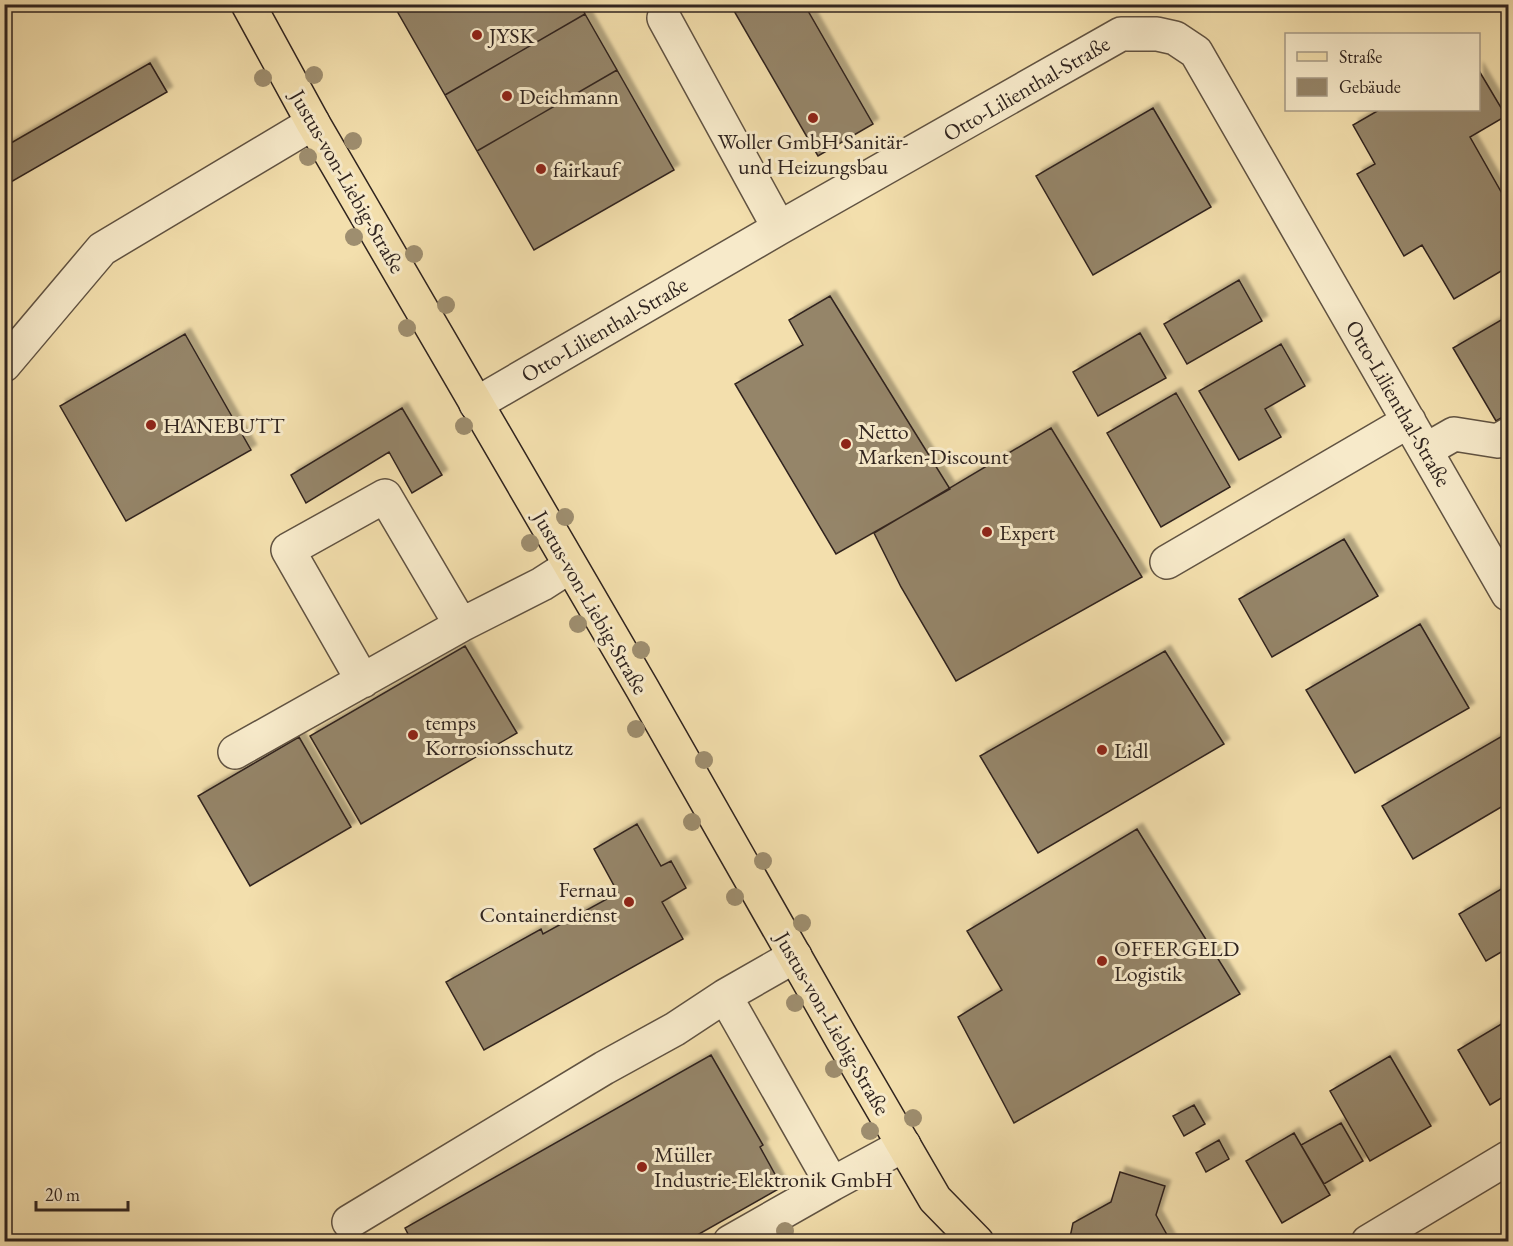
<svg xmlns="http://www.w3.org/2000/svg" width="1513" height="1246" font-family="'EB Garamond',serif">
	<defs>
		<filter id="shadow"><feDropShadow dx="5.5" dy="-5.5" stdDeviation="1.5" flood-color="#0004"/></filter>
	</defs>
	<rect width="100%" height="100%" fill="#f3dfad"/>
	<filter id="stains"><feTurbulence type="fractalNoise" baseFrequency=".00333" numOctaves="4"/><feColorMatrix values="0 0 0 0 .2 0 0 0 0 .09 0 0 0 0 .02 0 0 0 .5 -.17"/></filter>
	<radialGradient id="worn" r=".72"><stop offset=".6" stop-color="#630" stop-opacity="0"/><stop offset="1" stop-color="#630" stop-opacity=".3"/></radialGradient>
	<path fill="#958569" stroke="#30241f" stroke-width="1.5" filter="url(#shadow)" d="M393 4H580L585 14 445 95Z
		M730 4H804L873 124 818 156Z
		M585 14 617 70 477 151 445 95Z
		M150 63 167 92 4 186V147Z
		M1478 69 1506 116 1470 137 1508 204V267L1454 299 1422 245 1404 256 1357 174 1375 164 1353 125 1379 110H1478Z
		M617 70 674 170 534 250 477 151Z
		M1153 108 1211 207 1093 275 1036 176Z
		M1239 280 1262 321 1187 364 1164 324Z
		M830 296 950 489 836 554 735 384 803 345 789 320Z
		M1508 316V414L1496 421 1453 348Z
		M1140 333 1166 378 1098 416 1073 372Z
		M185 334 251 450 126 521 60 406Z
		M1281 344 1305 386 1265 409 1281 437 1239 460 1199 391Z
		M1176 393 1230 487 1161 527 1107 433Z
		M402 408 442 475 412 493 389 452 306 503 291 475Z
		M1051 428 1142 577 956 681 901 587 874 533Z
		M1344 539 1378 596 1272 657 1239 599Z
		M1420 624 1469 708 1355 773 1306 690Z
		M465 646 517 733 361 824 310 736Z
		M1165 651 1224 744 1038 853 980 756Z
		M1504 735 1508 743V803L1413 859 1382 806Z
		M299 737 351 827 250 886 198 796Z
		M637 824 661 866 671 861 686 888 662 902 683 939 484 1050 446 982 541 929 543 934 618 893 594 849Z
		M1137 829 1240 994 1014 1123 958 1017 1002 990 967 931Z
		M1508 885V948L1486 961 1459 914Z
		M1508 1020V1094L1490 1105 1458 1050Z
		M711 1055 763 1145 760 1147 782 1187 685 1242H412L405 1228Z
		M1390 1056 1431 1126 1370 1161 1330 1091Z
		M1194 1105 1205 1124 1184 1136 1173 1116Z
		M1341 1123 1363 1161 1324 1184 1301 1145Z
		M1294 1133 1330 1195 1282 1223 1246 1161Z
		M1219 1140 1229 1159 1206 1172 1196 1153Z
		M1120 1172 1165 1186 1156 1215 1171 1242H1069L1073 1223 1111 1202Z"/>
	<g fill="none" stroke-linecap="round" stroke-linejoin="round">
		<defs>
			<path id="minor" d="M664 18 779 228
				M4 365 102 249 313 123
				M476 404 779 228 1121 34H1157L1175 38 1196 52 1508 594
				M1426 450 1454 434 1498 441 1508 435
				M1167 562 1409 421
				M363 681 288 550 385 496 461 625
				M235 752 461 625 542 584 570 566
				M795 956 725 996 832 1184 904 1145
				M349 1222 604 1068 675 1029 725 996
				M730 1242 832 1184
				M1368 1242 1508 1158"/>
			<path id="major" d="M248 4 313 123 642 688 843 1041 935 1199 977 1242"/>
		</defs>
		<use href="#minor" stroke="#615342" stroke-width="36"/>
		<use href="#major" stroke="#30241f" stroke-width="36"/>
		<use href="#minor" stroke="#f7eaca" stroke-width="33"/>
		<use href="#major" stroke="#f3dfad" stroke-width="33"/>
	</g>
	<g fill="#9e8e6f">
		<circle cx="314" cy="75" r="9"/>
		<circle cx="263" cy="78" r="9"/>
		<circle cx="353" cy="141" r="9"/>
		<circle cx="308" cy="157" r="9"/>
		<circle cx="354" cy="237" r="9"/>
		<circle cx="414" cy="254" r="9"/>
		<circle cx="446" cy="305" r="9"/>
		<circle cx="407" cy="328" r="9"/>
		<circle cx="464" cy="426" r="9"/>
		<circle cx="565" cy="517" r="9"/>
		<circle cx="530" cy="543" r="9"/>
		<circle cx="578" cy="624" r="9"/>
		<circle cx="641" cy="650" r="9"/>
		<circle cx="636" cy="729" r="9"/>
		<circle cx="704" cy="760" r="9"/>
		<circle cx="692" cy="822" r="9"/>
		<circle cx="763" cy="861" r="9"/>
		<circle cx="735" cy="897" r="9"/>
		<circle cx="802" cy="923" r="9"/>
		<circle cx="795" cy="1003" r="9"/>
		<circle cx="834" cy="1069" r="9"/>
		<circle cx="913" cy="1118" r="9"/>
		<circle cx="870" cy="1131" r="9"/>
		<circle cx="785" cy="1231" r="9"/>
	</g>
	<g fill="#8f2418" stroke="#f7eaca" stroke-width="2">
		<circle cx="477" cy="35" r="6"/>
		<circle cx="507" cy="96" r="6"/>
		<circle cx="813" cy="118" r="6"/>
		<circle cx="541" cy="169" r="6"/>
		<circle cx="151" cy="425" r="6"/>
		<circle cx="846" cy="444" r="6"/>
		<circle cx="987" cy="532" r="6"/>
		<circle cx="413" cy="735" r="6"/>
		<circle cx="1102" cy="750" r="6"/>
		<circle cx="629" cy="902" r="6"/>
		<circle cx="1102" cy="961" r="6"/>
		<circle cx="642" cy="1167" r="6"/>
	</g>
	<g text-anchor="middle" stroke-width="6" stroke-linejoin="round" paint-order="stroke">
		<g font-size="22" fill="#30241f" stroke="#f7eaca" text-anchor="start">
			<text x="489" y="43">JYSK</text>
			<text x="519" y="104">Deichmann</text>
			<text x="813" y="149" text-anchor="middle">Woller GmbH Sanitär-<tspan x="813" dy="25">und Heizungsbau</tspan></text>
			<text x="553" y="177">fairkauf</text>
			<text x="163" y="433">HANEBUTT</text>
			<text x="858" y="439">Netto<tspan x="858" dy="25">Marken-Discount</tspan></text>
			<text x="999" y="540">Expert</text>
			<text x="425" y="730">temps<tspan x="425" dy="25">Korrosionsschutz</tspan></text>
			<text x="1114" y="758">Lidl</text>
			<text x="617" y="897" text-anchor="end">Fernau<tspan x="617" dy="25">Containerdienst</tspan></text>
			<text x="1114" y="956">OFFERGELD<tspan x="1114" dy="25">Logistik</tspan></text>
			<text x="654" y="1162">Müller<tspan x="654" dy="25">Industrie-Elektronik GmbH</tspan></text>
		</g>
		<g font-size="22" fill="#30241f" stroke="#f7eaca">
			<text transform="translate(1026 88) rotate(-30)" y="8">Otto-Lilienthal-Straße</text>
			<text transform="translate(348 181) rotate(60)" y="8">Justus-von-Liebig-Straße</text>
			<text transform="translate(604 329) rotate(-30)" y="8">Otto-Lilienthal-Straße</text>
			<text transform="translate(1399 403) rotate(60)" y="8">Otto-Lilienthal-Straße</text>
			<text transform="translate(591 602) rotate(60)" y="8">Justus-von-Liebig-Straße</text>
			<text transform="translate(833 1023) rotate(60)" y="8">Justus-von-Liebig-Straße</text>
		</g>
	</g>
	<rect width="1513" height="1246" fill="none" stroke="#f3dfad" stroke-width="24"/>
	<rect x="6" y="6" width="1501" height="1234" fill="none" stroke="#30241f" stroke-width="3"/>
	<rect x="12" y="12" width="1489" height="1222" fill="none" stroke="#30241f" stroke-width="1.5"/>
	<rect x="1285" y="33" width="195" height="78" fill="#f7eaca" stroke="#a79b86" stroke-width="1.5"/>
	<rect x="1297" y="52" width="30" height="9" fill="#f3dfad" stroke="#a79b86" stroke-width="1.5"/>
	<text x="1339" y="63" font-size="18" fill="#30241f">Straße</text>
	<rect x="1297" y="78" width="30" height="18" fill="#958569" stroke="#a79b86" stroke-width="1.5"/>
	<text x="1339" y="93" font-size="18" fill="#30241f">Gebäude</text>
	<path d="M36 1201v9h92v-9" fill="none" stroke="#30241f" stroke-width="3"/>
	<text x="45" y="1201" font-size="18" fill="#30241f" stroke="#f7eaca" stroke-width="4.5" paint-order="stroke">20 m</text>
	<rect width="100%" height="100%" filter="url(#stains)"/>
	<rect width="100%" height="100%" fill="url(#worn)"/>
</svg>
